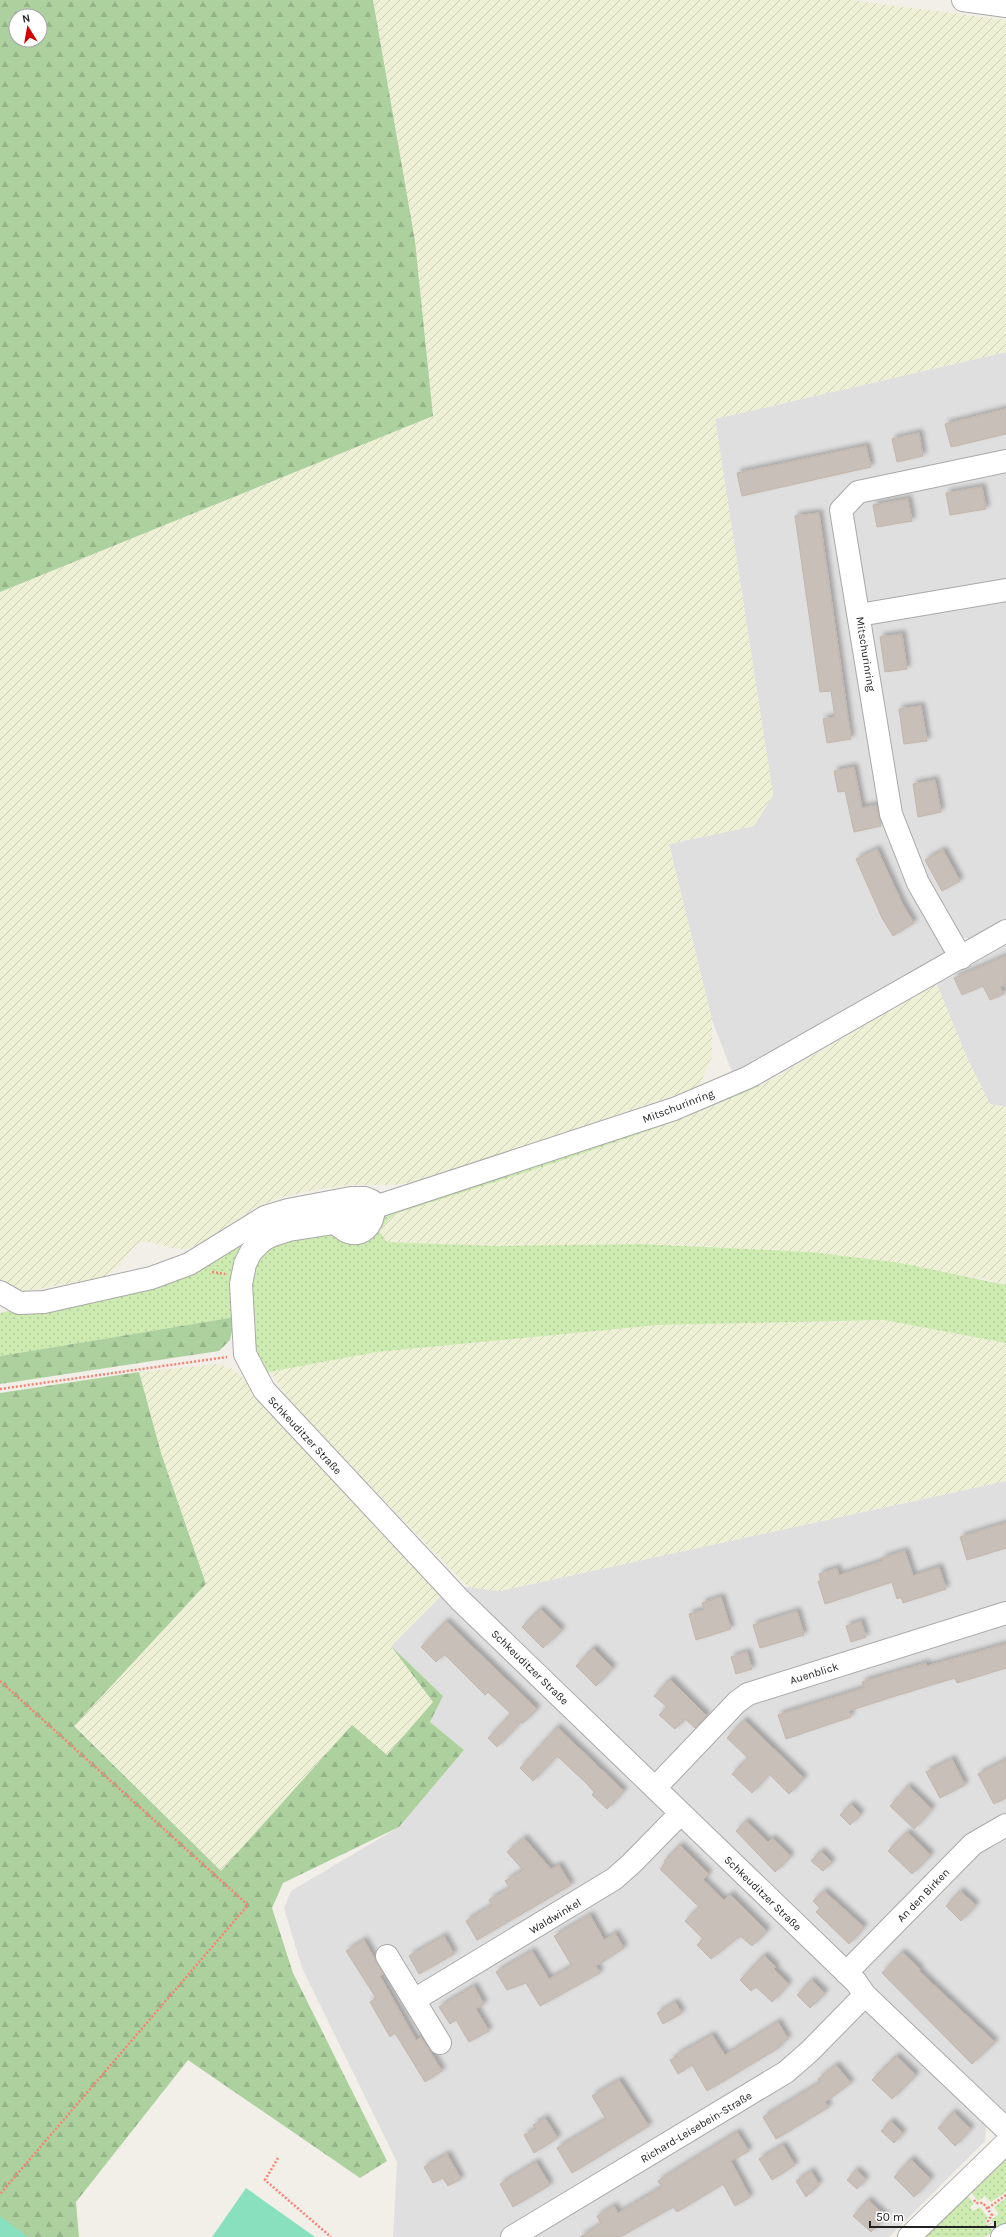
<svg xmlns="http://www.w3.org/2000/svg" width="1006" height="2237" font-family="Karla,sans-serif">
	<defs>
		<pattern id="farmland-furrows" width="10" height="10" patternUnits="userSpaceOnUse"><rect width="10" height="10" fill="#eef0d5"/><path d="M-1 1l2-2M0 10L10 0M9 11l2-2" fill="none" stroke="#ccceb7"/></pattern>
		<pattern id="grass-dots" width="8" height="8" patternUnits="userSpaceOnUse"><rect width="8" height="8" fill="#cdebb0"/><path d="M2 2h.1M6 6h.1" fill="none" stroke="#b0c997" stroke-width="1.8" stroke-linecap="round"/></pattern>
		<pattern id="forest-firs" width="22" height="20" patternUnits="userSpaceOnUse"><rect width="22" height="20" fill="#add19e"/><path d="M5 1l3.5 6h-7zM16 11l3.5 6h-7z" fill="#95b388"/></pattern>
		<filter id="shadow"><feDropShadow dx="3.5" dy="-3.5" stdDeviation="2" flood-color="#0004"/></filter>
	</defs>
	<rect width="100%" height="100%" fill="#f2efe9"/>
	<path fill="#e0dfdf" d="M1006 352V919L971 939 960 937 949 953 763 1060 732 1072 712 1020 669 844 754 826 773 795 715 419Z
		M1006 942V1107L990 1104 968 1060 935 982Z
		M1006 1481V2114L1003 2111 986 2128 985 2141 889 2237H393L397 2162 302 1968 284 1908 291 1891 399 1827 464 1750 430 1722 443 1696 391 1646 442 1595 468 1587 500 1591Z"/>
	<path fill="url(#farmland-furrows)" d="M373 0H850L1006 20V352L715 419 773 795 754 826 669 844 712 1020V1057L699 1087 422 1181 393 1185H351L313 1190 277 1199 255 1208 201 1243 187 1249H175L151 1242H141L133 1248 119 1266 105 1277 15 1293 0 1281V592L433 416 415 241Z
		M937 984 968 1060 990 1104 1006 1107V1285L986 1279 810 1252 641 1244 498 1246 387 1242 382 1238 379 1231 382 1225 398 1213 600 1148 720 1104 760 1086Z
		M884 1320 1006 1343V1481L500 1591 468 1587 292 1405 270 1371 377 1352 659 1325Z
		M216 1364 233 1369 250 1384 442 1595 391 1646 434 1702 387 1756 352 1726 221 1871 74 1725 206 1584 161 1453 139 1372Z"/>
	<path fill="url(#grass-dots)" d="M753 1082 760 1086C643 1138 519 1174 398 1213L389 1219 379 1231 387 1242 498 1246 641 1244 810 1252 901 1263 1006 1285V1343L884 1320 659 1325 377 1352 263 1373 251 1338V1267L267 1244 324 1232 349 1242 372 1238 379 1221 387 1214Z
		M261 1236 235 1317 0 1356V1313L8 1311 21 1314 231 1243Z
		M1006 2151V2192L991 2202 985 2196 978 2201 968 2188Z
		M964 2191 974 2204 970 2207 973 2211 980 2207 988 2218 985 2221 994 2232 984 2237H918Z
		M1006 2198V2227L999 2231 991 2220 999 2214 994 2207Z"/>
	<path fill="url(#forest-firs)" fill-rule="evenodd" d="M0 0H373L415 241 433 416 0 592ZM16 16H40V40H16Z
		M235 1317 230 1340 219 1351 0 1384V1356Z
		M139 1372 161 1453 206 1584 74 1726 221 1871 352 1725 387 1755 433 1702 391 1646 443 1696 430 1722 464 1750 399 1827 283 1883 272 1908 293 1973 387 2161 360 2178 188 2060 76 2202 79 2237H0V1393Z"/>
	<path fill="#88e0be" d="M246 2188 315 2237H212Z
		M0 2216 28 2237H0Z"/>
	<path fill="#c7bfb8" stroke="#c4b6ab" filter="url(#shadow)" d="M1006 409V434L951 447 945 424Z
		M919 433 923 456 897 462 892 439Z
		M866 446 871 467 742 496 737 473Z
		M982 487 986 509 950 515 946 493Z
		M908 499 912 521 877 527 873 505Z
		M819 513 851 739 827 743 823 719 835 717 831 691 820 692 795 516Z
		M902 634 907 669 885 672 880 637Z
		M921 706 927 741 904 744 899 709Z
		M854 767 862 808 876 805 881 826 854 832 845 791 838 792 834 771Z
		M935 780 941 812 918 817 913 784Z
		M877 849 903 905 914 923 893 936 882 918 856 859Z
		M943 850 960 881 942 891 925 860Z
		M1006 956V984L1000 987 1004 994 990 1000 983 986 962 995 954 978Z
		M1006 1523V1548L967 1560 960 1537Z
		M905 1551 913 1576 939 1567 946 1589 903 1603 901 1597 897 1599 892 1582 825 1604 818 1581H821L819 1574 837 1568 839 1575 883 1561 882 1558Z
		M721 1597 731 1629 696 1640 689 1614 704 1610 702 1603Z
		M540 1609 562 1630 543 1648 522 1627Z
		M797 1611 804 1635 760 1648 753 1625Z
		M446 1621 537 1709 523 1723 522 1721 497 1747 488 1738 511 1714 488 1692 485 1695 444 1654 436 1662 421 1647Z
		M861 1621 866 1637 851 1642 846 1626Z
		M1006 1644V1668L957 1683 955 1678 892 1697 849 1711 851 1717 786 1739 778 1715 864 1688 862 1682 926 1663 927 1666Z
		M593 1648 613 1668 596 1686 576 1666Z
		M747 1652 752 1669 736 1674 731 1657Z
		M670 1679 707 1716 695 1728 685 1719 675 1729 659 1715 667 1707 654 1696Z
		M744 1720 804 1778 789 1794 769 1774 752 1793 732 1774 748 1758 727 1738Z
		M557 1727 624 1791 607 1809 592 1795 594 1792 586 1783 557 1756 533 1781 520 1768Z
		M952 1759 965 1785 940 1798 926 1772Z
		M1006 1760V1798L994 1804 978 1774Z
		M908 1786 932 1809 914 1829 890 1806Z
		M851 1804 861 1814 850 1825 840 1815Z
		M746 1821 768 1842 772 1838 791 1856 775 1872 736 1831Z
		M907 1832 931 1855 912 1874 888 1851Z
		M524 1838 551 1869 559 1865 571 1885 477 1940 466 1921 492 1905 489 1900 510 1888 505 1881 523 1870 507 1852Z
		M680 1845 709 1874 703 1880 724 1900 730 1894 767 1931 752 1946 740 1936 711 1959 697 1945 703 1939 685 1921 699 1907 660 1869 666 1862 664 1861Z
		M821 1851 832 1862 823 1871 811 1861Z
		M824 1891 864 1927 849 1944 816 1912 820 1908 813 1901Z
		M960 1891 976 1905 961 1921 946 1906Z
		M590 1915 604 1940 615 1933 624 1948 596 1966 600 1973 540 2006 526 1983 507 1990 496 1972 532 1951 549 1979 572 1966 554 1936Z
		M444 1936 454 1954 419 1974 409 1956Z
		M364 1940 383 1974 380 1976 416 2040 421 2037 442 2071 425 2082 395 2033 390 2037 370 2002 376 1998 346 1951Z
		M902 1952 920 1969 919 1971 995 2042 972 2064 882 1973Z
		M764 1955 776 1967 774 1969 789 1984 772 2002 756 1987 751 1991 740 1980Z
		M811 1980 825 1993 810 2008 797 1995Z
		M474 1986 484 2004 476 2009 489 2031 469 2042 456 2020 450 2024 439 2007Z
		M675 2002 682 2013 663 2024 657 2013Z
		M778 2022 788 2039 779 2045 780 2047 707 2091 692 2065 678 2074 670 2060 677 2057 676 2055 712 2035 725 2055Z
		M896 2056 916 2075 892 2099 872 2080Z
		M836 2065 851 2083 825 2102 829 2107 776 2139 763 2117 821 2082 818 2079Z
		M619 2080 649 2126 572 2173 557 2148 606 2119 592 2096Z
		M953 2112 971 2129 955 2146 938 2128Z
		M545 2118 558 2138 534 2153 524 2135 536 2129 533 2125Z
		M891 2121 903 2133 894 2143 881 2131Z
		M737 2132 749 2151 731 2161 750 2197 735 2206 723 2184 677 2212 673 2207 620 2237H580L601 2224 597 2216 614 2206 618 2213 662 2187 658 2181Z
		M783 2145 795 2165 772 2180 759 2159Z
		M447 2154 461 2179 448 2186 443 2178 433 2183 424 2167Z
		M911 2159 931 2179 914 2197 894 2177Z
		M536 2162 550 2185 513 2207 500 2184Z
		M856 2170 866 2179 857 2189 847 2180Z
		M811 2171 819 2184 806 2197 796 2181Z
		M868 2200 886 2217 871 2232 853 2216Z"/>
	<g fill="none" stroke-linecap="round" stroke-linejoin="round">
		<defs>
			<path id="minor" d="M963 0 1006 6
				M859 615 1006 590
				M1006 931 749 1077 674 1109 375 1207 334 1223 289 1230 273 1235 263 1240 251 1252 245 1264 241 1284 245 1354 264 1390 460 1600 856 1982 865 1995 1006 2129
				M961 958 918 883 891 814 841 510 858 492 1006 461
				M0 1292 19 1303 44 1302 151 1278 189 1264 265 1217 288 1210 351 1198H365L372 1201C378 1215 367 1239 348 1232 343 1230 339 1225 334 1223
				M655 1788 737 1702 748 1694 1006 1613
				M387 1956 440 2043
				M846 1973 973 1844 1006 1825
				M414 2000 614 1879 631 1864 681 1813
				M512 2237 786 2072 810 2051 865 1995
				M909 2237 1006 2143
				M1002 2237 1006 2235"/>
		</defs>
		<use href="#minor" stroke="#a9a9a9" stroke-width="24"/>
		<path stroke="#fa8072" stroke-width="2.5" stroke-dasharray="2 2" stroke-linecap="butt" d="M212 1272 225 1274
			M0 1389 227 1357
			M0 1681 248 1905 0 2194
			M278 2158 265 2180 331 2237
			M974 2200 976 2203H983L992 2215 988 2221 990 2224
			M988 2208 1006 2195"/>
		<use href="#minor" stroke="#fff" stroke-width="22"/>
	</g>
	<g text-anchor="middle" stroke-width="4" stroke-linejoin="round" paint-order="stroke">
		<g font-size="11" fill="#222" stroke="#fff">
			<text transform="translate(866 654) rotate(81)" y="4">Mitschurinring</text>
			<text transform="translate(678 1106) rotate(-21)" y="4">Mitschurinring</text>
			<text transform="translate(305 1435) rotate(47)" y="4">Schkeuditzer Straße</text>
			<text transform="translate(530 1667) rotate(44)" y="4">Schkeuditzer Straße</text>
			<text transform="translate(814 1673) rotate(-17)" y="4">Auenblick</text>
			<text transform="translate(763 1893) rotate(44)" y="4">Schkeuditzer Straße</text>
			<text transform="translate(923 1895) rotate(-46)" y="4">An den Birken</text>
			<text transform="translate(555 1916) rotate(-31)" y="4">Waldwinkel</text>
			<text transform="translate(696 2127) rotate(-31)" y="4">Richard-Leisebein-Straße</text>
		</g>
	</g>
	<g transform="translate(28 28) rotate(349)"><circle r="19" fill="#ffffff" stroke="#a7a7a7"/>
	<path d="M0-3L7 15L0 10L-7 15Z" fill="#d40000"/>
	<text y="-6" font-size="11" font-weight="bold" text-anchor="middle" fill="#222222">N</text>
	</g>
	<path d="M870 2221v6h125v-6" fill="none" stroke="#222222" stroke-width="2"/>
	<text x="876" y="2221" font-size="12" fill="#222222" stroke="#ffffff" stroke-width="3" paint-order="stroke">50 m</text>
</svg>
